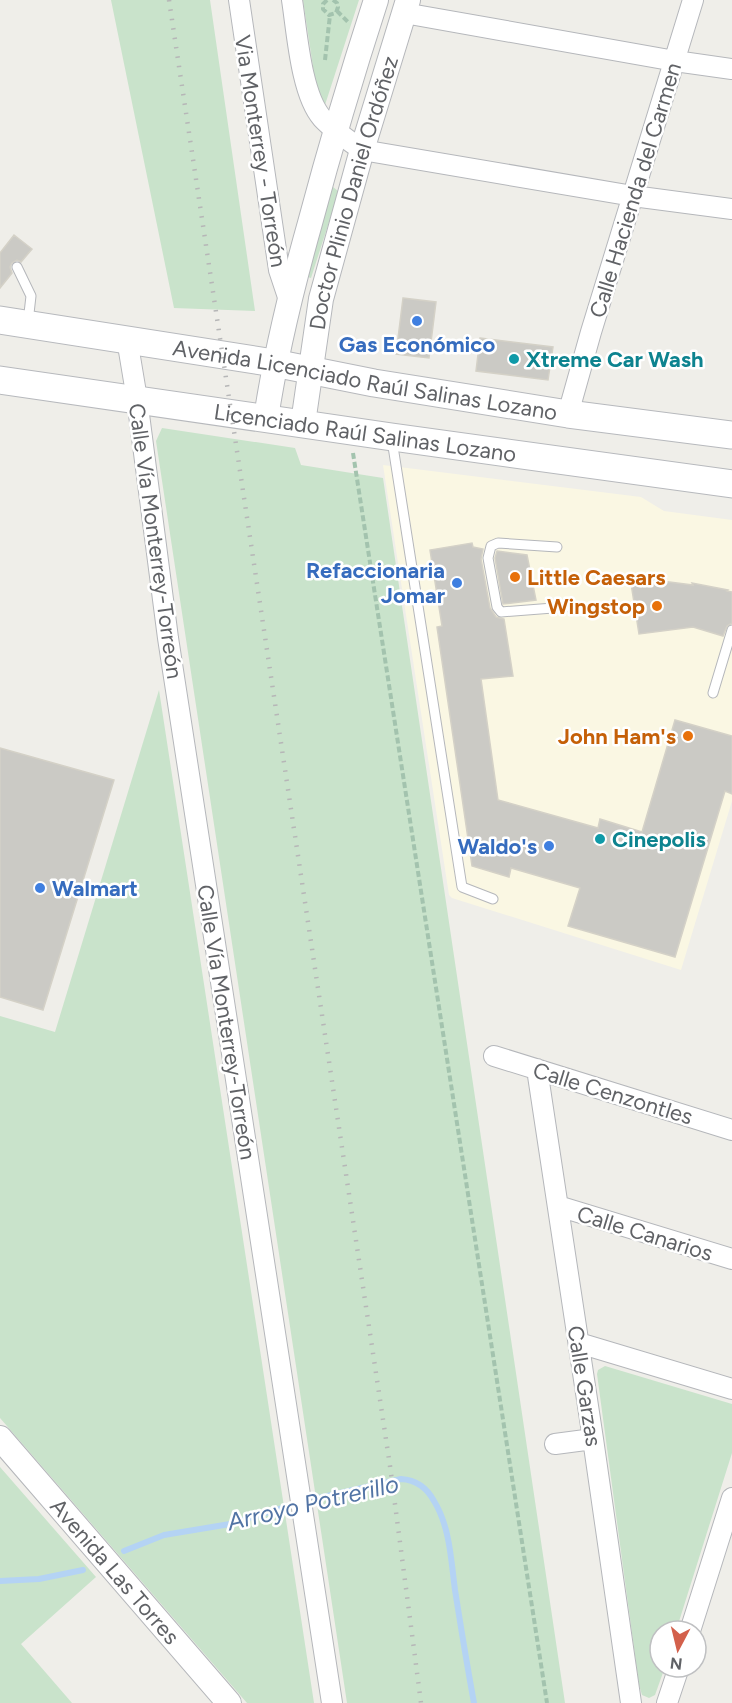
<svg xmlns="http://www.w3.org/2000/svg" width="732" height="1703" font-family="Figtree,sans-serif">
	<rect width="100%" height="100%" fill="#efeee9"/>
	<path fill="#faf7e3" d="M383 465 641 497 664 511 732 520V801L681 970 452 898 449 895Z"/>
	<path fill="#c9e3cb" d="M111 0H210L255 311 174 308Z
		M303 0H359L324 108 319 107Z
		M333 187 338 191V194L311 278 304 276 331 188Z
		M162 428 295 448 301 465 383 478 565 1703H347L156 441Z
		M159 690 314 1703H247L0 1418V1016L55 1032Z
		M605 1366 732 1404V1453L676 1631H660V1667H665L655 1695 649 1698 642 1695 639 1685 597 1374 598 1370Z
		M0 1467 96 1577 21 1644 72 1703H0Z"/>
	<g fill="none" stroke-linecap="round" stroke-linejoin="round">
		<path stroke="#b4d3f4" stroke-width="6" d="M124 1551 164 1535 230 1524 301 1502 401 1479C416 1480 427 1488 434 1501 450 1527 451 1560 455 1590 461 1628 467 1665 474 1703
			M0 1581 39 1579 83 1570"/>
	</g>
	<path fill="#cbcac5" stroke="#d4d1c7" stroke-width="1.5" d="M14 235 32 249 21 262 17 260 12 263 10 267 12 273 0 288V253Z
		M403 298 436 302 429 358 396 354Z
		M480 338 553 347 548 380 476 371Z
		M472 543 473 547 483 549 481 559 490 608 496 617 504 619 513 676 481 679 498 800 598 828 600 819 642 832 675 720 732 736V794L725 791 675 957 568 926 580 888 511 868 509 877 472 866 437 627 442 626 430 550Z
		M497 551 527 555 536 600 503 604 495 558Z
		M630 577 693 585 692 583 728 590 727 591 732 592V623L727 626 723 636 693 627 639 634Z
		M0 748 114 780 43 1010 0 997Z"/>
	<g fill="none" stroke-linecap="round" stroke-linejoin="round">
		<defs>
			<path id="service" d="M17 267 31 296 28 322
				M392 440 462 887 493 899
				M557 547 498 543 491 546 488 558 497 607 501 612 566 607
				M713 693 732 630"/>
			<path id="minor" d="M239 0 279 270 289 300
				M292 0C297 32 301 94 322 118 333 130 348 140 362 150L633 196 732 209
				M404 13 675 61 732 69
				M127 339 137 399 168 638 332 1703
				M568 414 591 332 693 0
				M494 1056 732 1130
				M537 1069 593 1439 631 1703
				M558 1206 732 1259
				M579 1343 732 1389
				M555 1444 593 1439
				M690 1631 732 1498
				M667 1703 679 1667"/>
			<g id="tertiary">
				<path d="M266 418C276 351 292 287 310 223 330 148 352 74 376 0"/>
				<path id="s1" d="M303 423 321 299 362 150 408 0"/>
				<path id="s2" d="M0 1438 229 1703"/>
			</g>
			<g id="secondary">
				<path id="s3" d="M0 320 274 363 374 383 568 414 732 435"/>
				<path id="s4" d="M0 380 392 437 732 484"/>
			</g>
		</defs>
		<use href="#service" stroke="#b5b7bb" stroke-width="11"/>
		<use href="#minor" stroke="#b5b7bb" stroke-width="22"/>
		<use href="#tertiary" stroke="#b5b7bb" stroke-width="26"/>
		<use href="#secondary" stroke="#b7b9bd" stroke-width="29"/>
		<path stroke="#a3c3ae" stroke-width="4" stroke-dasharray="6 3" stroke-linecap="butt" d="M327 0 323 4V9L329 15 336 13 338 7 337 3 333 0
			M337 11 348 22
			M325 60 330 15
			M353 453 547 1703"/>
		<use href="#service" stroke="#fff" stroke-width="9"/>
		<use href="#minor" stroke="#fff" stroke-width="20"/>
		<use href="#tertiary" stroke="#fff" stroke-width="24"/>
		<use href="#secondary" stroke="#fff" stroke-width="27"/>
		<path stroke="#b6b6b7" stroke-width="4.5" stroke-dasharray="1.5 8" stroke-linecap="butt" d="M169 0 390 1466 421 1703"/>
	</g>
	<g fill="#3f7fe0" stroke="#fff" stroke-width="2">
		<circle cx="417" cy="321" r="6"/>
		<circle cx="457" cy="583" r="6"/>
		<circle cx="549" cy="846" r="6"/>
		<circle cx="40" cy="888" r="6"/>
	</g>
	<g fill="#0f9aa8" stroke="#fff" stroke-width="2">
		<circle cx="514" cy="359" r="6"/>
		<circle cx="600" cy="839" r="6"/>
	</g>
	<g fill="#e8710a" stroke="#fff" stroke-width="2">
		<circle cx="515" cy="577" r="6"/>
		<circle cx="657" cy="606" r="6"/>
		<circle cx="688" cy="736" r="6"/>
	</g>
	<g text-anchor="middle" stroke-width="5" stroke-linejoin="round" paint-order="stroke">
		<g font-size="22" fill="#606266" stroke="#fff">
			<text transform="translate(261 151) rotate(81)" y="8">Via Monterrey - Torreón</text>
			<text transform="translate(635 190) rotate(-73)" y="8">Calle Hacienda del Carmen</text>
			<text dy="8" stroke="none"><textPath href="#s1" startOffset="236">Doctor Plinio Daniel Ordóñez</textPath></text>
			<text dy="8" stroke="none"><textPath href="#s3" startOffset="370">Avenida Licenciado Raúl Salinas Lozano</textPath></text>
			<text dy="8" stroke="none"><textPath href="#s4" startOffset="369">Licenciado Raúl Salinas Lozano</textPath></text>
			<text transform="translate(156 541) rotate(82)" y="8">Calle Vía Monterrey-Torreón</text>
			<text transform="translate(227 1022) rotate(81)" y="8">Calle Vía Monterrey-Torreón</text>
			<text transform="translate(613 1093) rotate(17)" y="8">Calle Cenzontles</text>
			<text transform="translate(645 1233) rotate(17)" y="8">Calle Canarios</text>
			<text transform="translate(585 1386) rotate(81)" y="8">Calle Garzas</text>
			<text dy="8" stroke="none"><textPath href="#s2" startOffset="176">Avenida Las Torres</textPath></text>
		</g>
		<g font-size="22" font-weight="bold" fill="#366cbe" stroke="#fff" text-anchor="end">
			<text x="417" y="352" text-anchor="middle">Gas Económico</text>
			<text x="445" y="578">Refaccionaria<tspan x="445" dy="25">Jomar</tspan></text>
			<text x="537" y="854">Waldo's</text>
			<text x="52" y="896" text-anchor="start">Walmart</text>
		</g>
		<g font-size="22" font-weight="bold" fill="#0d838f" stroke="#fff" text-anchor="start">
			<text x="526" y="367">Xtreme Car Wash</text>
			<text x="612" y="847">Cinepolis</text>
		</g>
		<g font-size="22" font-weight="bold" fill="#c56008" stroke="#fff" text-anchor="end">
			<text x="527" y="585" text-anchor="start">Little Caesars</text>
			<text x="645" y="614">Wingstop</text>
			<text x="676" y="744">John Ham's</text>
		</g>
		<g font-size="24" font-style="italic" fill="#5274a5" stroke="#fff">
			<text transform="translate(313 1503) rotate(-13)" y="8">Arroyo Potrerillo</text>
		</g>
	</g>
	<g transform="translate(678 1649) rotate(187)"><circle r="28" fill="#ffffff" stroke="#bfc0c2" stroke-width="1.5"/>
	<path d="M0-4.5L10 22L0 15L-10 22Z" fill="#d3604b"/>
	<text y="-9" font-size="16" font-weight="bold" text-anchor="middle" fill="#606266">N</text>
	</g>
</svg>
